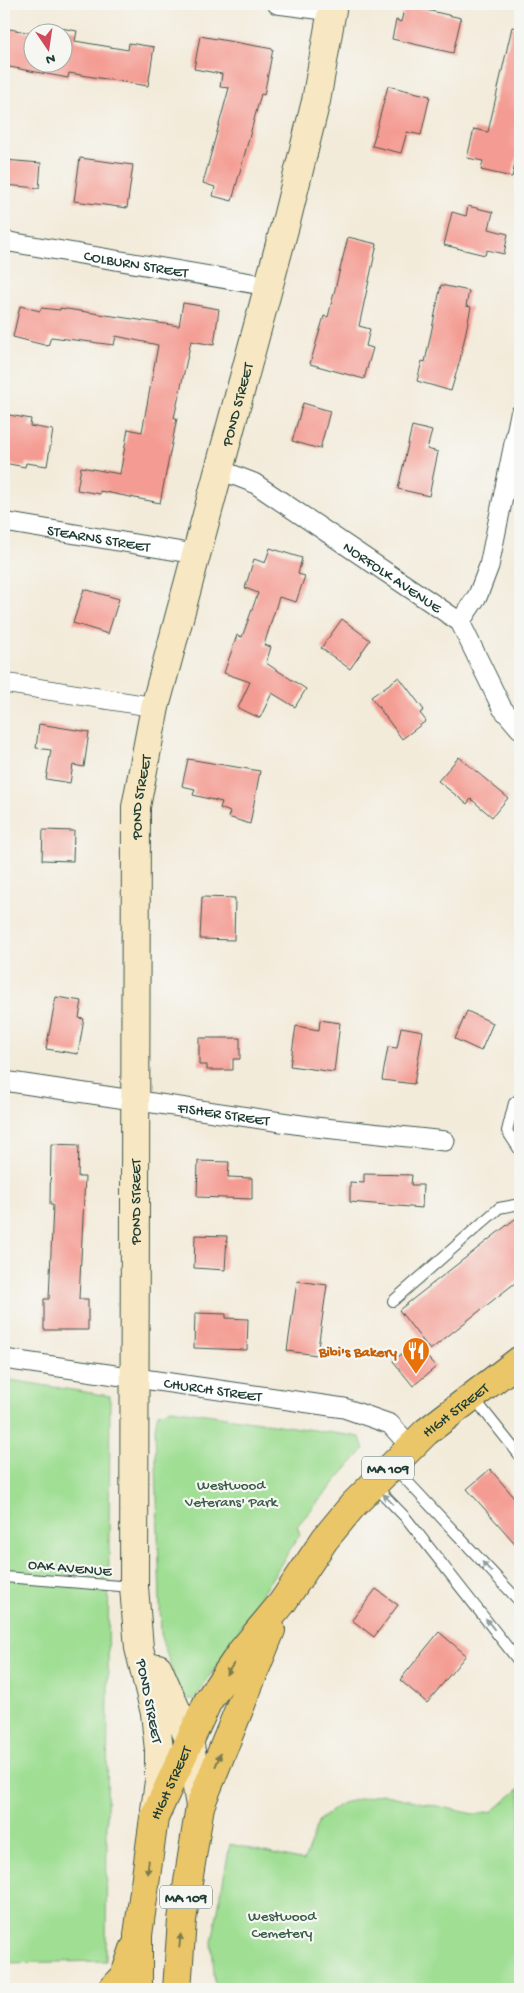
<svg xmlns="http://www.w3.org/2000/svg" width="524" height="1993" font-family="'Gochi Hand',sans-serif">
	<rect width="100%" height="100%" fill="#f6f6f2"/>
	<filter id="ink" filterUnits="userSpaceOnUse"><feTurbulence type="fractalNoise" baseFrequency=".02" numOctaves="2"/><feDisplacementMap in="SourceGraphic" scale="10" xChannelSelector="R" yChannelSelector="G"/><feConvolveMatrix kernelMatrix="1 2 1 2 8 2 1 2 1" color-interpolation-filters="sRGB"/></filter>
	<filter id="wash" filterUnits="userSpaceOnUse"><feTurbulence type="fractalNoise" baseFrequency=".0096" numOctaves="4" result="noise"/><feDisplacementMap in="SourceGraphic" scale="20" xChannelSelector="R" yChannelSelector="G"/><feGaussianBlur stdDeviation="1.12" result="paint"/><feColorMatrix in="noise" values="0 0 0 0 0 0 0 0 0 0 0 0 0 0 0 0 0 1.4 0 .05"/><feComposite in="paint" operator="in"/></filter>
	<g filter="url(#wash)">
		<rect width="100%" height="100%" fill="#f3ebda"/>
		<path fill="#9fde93" stroke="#5f8e64" d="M4 1379 110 1396 106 1961 4 1963Z
			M172 1409 360 1437 364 1449 297 1526 300 1534 195 1699 182 1700 161 1637 155 1428 158 1413Z
			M520 1788V1989H215L212 1942 230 1844 304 1861 319 1820 342 1803 381 1794 474 1814 493 1811Z"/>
		<g id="blocks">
			<path fill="#f49c93" d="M405 5 461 18 453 53 392 39 396 20 401 22Z
				M40 24 77 31 75 41 128 50 129 43 154 47 148 86 69 73 68 78 4 66V28L32 33V62H62V32H38Z
				M512 27 520 28V142L512 177 481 170 483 161 467 158 474 129 488 132Z
				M200 36 273 49 264 95 261 94 232 201 213 196 215 187 203 183 229 88 220 87 222 74 194 69Z
				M388 86 430 96 421 135 407 132 401 153 372 146Z
				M80 158 133 165 127 208 74 201Z
				M4 160 41 163 39 188 4 185Z
				M468 206 493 212 489 229 508 234 504 254 487 250 485 255 444 245 452 212 466 216Z
				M348 237 377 244 359 326 370 329 366 346 373 348 364 379 310 364 324 316 328 317Z
				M441 285 469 291 466 306 471 307 460 360 451 391 417 381 422 361 425 362Z
				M183 303 219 309 214 345 191 341 174 418H177L160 503 100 491V494L77 490 81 467 120 474 128 429 142 432 158 345 116 336 114 345 51 337 48 346 13 337 20 306 40 311 41 308 60 310V308L179 326Z
				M303 403 330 411 320 449 292 441Z
				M4 414 31 419 30 426 53 430 47 466 26 463 25 467 4 463Z
				M412 426 432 431 427 449 438 452 429 496 398 489Z
				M270 548 302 558 298 574 305 576 296 602 279 597 264 645 271 647 266 663 306 689 295 707 272 693 260 718 238 708 250 682 224 673 237 635 242 637 258 593 245 588 254 559 265 563Z
				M84 589 119 599 108 634 73 623Z
				M342 619 370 640 350 669 321 648Z
				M399 677 424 710 420 713 426 721 402 739 371 697Z
				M39 724 89 732 84 767 73 765 70 783 46 779 51 750 36 748Z
				M459 757 508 798 492 817 471 799 467 804 438 781Z
				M188 759 260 771 250 824 228 817 230 812 220 808 222 802 193 795 195 789 182 786Z
				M43 830 74 831 73 861 42 860Z
				M202 897 235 898 234 940 200 939Z
				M56 997 82 1001 79 1018 84 1019 78 1054 46 1049Z
				M467 1011 493 1023 481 1051 455 1039Z
				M320 1020 340 1023 334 1072 290 1066 296 1026 319 1030Z
				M401 1027 423 1031 414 1084 382 1080 388 1047 397 1048Z
				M199 1038H240V1059H233V1070H207V1065H199Z
				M51 1144 79 1145 78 1177H85L79 1299H88V1330H44V1299H49L53 1205H50Z
				M198 1161 229 1162 228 1177 252 1178V1199L197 1197Z
				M364 1174 412 1175 411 1185H423L422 1208 350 1202V1182L364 1183Z
				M520 1215V1279L430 1350 399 1310Z
				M195 1235 227 1236 225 1270 194 1268Z
				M297 1281 327 1285 317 1355 287 1351Z
				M195 1313 226 1314V1318L248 1319 247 1350 194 1348Z
				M415 1343 436 1367 413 1386 393 1361Z
				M490 1469 520 1504V1549L467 1489Z
				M376 1589 398 1605 374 1637 352 1620Z
				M439 1632 466 1655 427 1703 400 1680Z"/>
		</g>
	</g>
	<g filter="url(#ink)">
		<use href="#blocks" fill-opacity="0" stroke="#3f574d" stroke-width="1"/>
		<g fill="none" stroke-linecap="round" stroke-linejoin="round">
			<defs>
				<path id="lane" d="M520 1098 514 1103 507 1131 520 1151
					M393 1301 499 1208 520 1204
					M473 1397 520 1456
					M393 1466 520 1602
					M375 1486 406 1518 520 1663
					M4 1577 133 1587"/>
				<g id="street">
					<path d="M277 4 332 11"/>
					<path id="s1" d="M4 241 268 286"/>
					<path id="s2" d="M218 469 254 483 460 622 502 708 520 729"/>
					<path id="s3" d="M4 522 195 554"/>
					<path d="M460 622 478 595 489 566 520 414"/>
					<path d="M4 683 155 707"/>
					<path id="s4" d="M4 1081 315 1127 445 1141"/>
					<path id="s5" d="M4 1359 344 1408 390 1424 410 1446"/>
				</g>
				<g id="secondary">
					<path d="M158 1668 189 1739 200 1806"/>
					<path id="s6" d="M155 1810 159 1781V1750L155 1713 139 1648 134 1587 136 807 155 707 287 218 316 101 333 4"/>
				</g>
				<g id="primary">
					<path d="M112 1989 125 1975 134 1949"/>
					<path id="s7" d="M138 1989V1935L154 1818 208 1701 242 1651 282 1603 325 1539 353 1505 426 1432 520 1360"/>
					<path d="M177 1989 182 1920 200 1806 271 1630"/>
				</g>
			</defs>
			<use href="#lane" stroke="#3f574d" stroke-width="12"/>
			<use href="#street" stroke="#3f574d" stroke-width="21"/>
			<use href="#secondary" stroke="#3f574d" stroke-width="30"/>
			<use href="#primary" stroke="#3f574d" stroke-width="30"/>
			<use href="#lane" stroke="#fff" stroke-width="10"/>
			<use href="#street" stroke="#fff" stroke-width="19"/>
			<use href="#secondary" stroke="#f7e8c3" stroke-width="28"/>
			<use href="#primary" stroke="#ebc669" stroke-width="28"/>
		</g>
		<defs><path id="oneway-solid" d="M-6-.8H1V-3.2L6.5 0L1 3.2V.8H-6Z" transform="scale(1.25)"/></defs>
		<g fill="#8f9e9a">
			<use href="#oneway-solid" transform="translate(388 1499) rotate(-134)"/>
			<use href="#oneway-solid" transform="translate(487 1567) rotate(-133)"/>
			<use href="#oneway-solid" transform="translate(490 1624) rotate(-128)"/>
		</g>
		<g fill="#7b7b4c">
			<use href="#oneway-solid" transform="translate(230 1669) rotate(125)"/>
			<use href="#oneway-solid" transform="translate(218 1760) rotate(-68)"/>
			<use href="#oneway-solid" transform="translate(148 1867) rotate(97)"/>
			<use href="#oneway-solid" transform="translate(180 1941) rotate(-84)"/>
		</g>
	</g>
	<defs>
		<symbol id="restaurant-pin" viewBox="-11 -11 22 30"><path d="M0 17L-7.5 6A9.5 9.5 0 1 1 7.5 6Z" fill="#e8710a" stroke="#f6f6f2"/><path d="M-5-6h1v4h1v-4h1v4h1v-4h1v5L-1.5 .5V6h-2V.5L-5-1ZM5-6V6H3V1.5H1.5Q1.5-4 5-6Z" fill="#fff"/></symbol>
	</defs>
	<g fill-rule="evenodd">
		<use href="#restaurant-pin" x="400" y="1335" width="32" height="43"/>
	</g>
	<g text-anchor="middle" stroke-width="4.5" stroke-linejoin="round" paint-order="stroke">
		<g fill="#f6f6f2" stroke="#60746d" stroke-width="1">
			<rect x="362" y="1456.5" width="52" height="23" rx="4"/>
			<rect x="160" y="1885.5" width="52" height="23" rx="4"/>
		</g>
		<g font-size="14" font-weight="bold" fill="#1f3d34">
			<text x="388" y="1473">MA 109</text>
			<text x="186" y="1902">MA 109</text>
		</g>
		<g font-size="15" fill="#1f3d34" stroke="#f6f6f2">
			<text dy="5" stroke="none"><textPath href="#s1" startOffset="134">COLBURN STREET</textPath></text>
			<text dy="5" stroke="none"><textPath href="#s6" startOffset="1421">POND STREET</textPath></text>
			<text dy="5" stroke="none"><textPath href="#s3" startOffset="96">STEARNS STREET</textPath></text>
			<text dy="5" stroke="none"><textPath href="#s2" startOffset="206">NORFOLK AVENUE</textPath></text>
			<text dy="5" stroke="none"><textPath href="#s6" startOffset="1016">POND STREET</textPath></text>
			<text dy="5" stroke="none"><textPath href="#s4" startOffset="222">FISHER STREET</textPath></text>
			<text dy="5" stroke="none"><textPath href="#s6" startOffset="611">POND STREET</textPath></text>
			<text dy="5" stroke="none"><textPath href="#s5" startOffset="211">CHURCH STREET</textPath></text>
			<text dy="5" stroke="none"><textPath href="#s7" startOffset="685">HIGH STREET</textPath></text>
			<text transform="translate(70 1567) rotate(5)" y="5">OAK AVENUE</text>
			<text transform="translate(150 1701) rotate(79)" y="5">POND STREET</text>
			<text dy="5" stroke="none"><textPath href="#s7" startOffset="211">HIGH STREET</textPath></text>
		</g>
		<g font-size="15" font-weight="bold" fill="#c56008" stroke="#f6f6f2" text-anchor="end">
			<text x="397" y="1356">Bibi's Bakery</text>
		</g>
		<g font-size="15" fill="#395d47" stroke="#f6f6f2">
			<text x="231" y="1489">Westwood<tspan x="231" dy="17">Veterans' Park</tspan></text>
			<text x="282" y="1920">Westwood<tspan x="282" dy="17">Cemetery</tspan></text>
		</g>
	</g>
	<rect width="524" height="1993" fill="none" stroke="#f6f6f2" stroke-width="20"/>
	<g transform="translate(48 48) rotate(167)"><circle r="24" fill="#f6f6f2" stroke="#a0aca6"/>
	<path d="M0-4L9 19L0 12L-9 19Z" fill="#d1495b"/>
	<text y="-8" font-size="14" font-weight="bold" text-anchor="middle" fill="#1f3d34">N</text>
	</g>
</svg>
